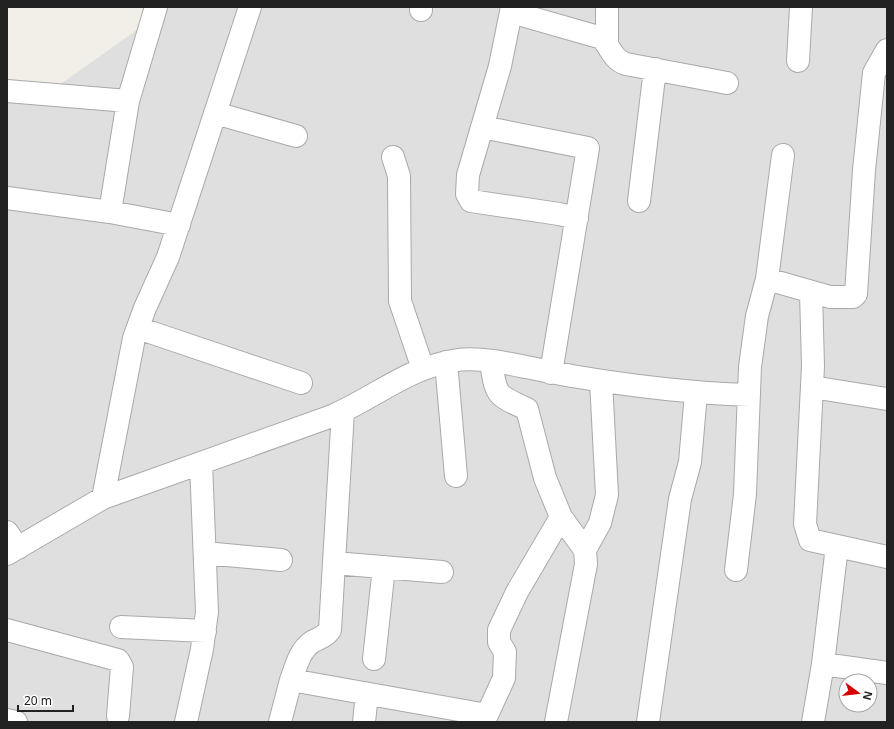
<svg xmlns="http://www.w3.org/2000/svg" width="894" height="729" font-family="'Noto Sans',sans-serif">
	<rect width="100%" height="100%" fill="#f2efe9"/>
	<path fill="#e0dfdf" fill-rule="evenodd" d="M154 7H887V722H7V99L31 105 141 27ZM846 681H870V705H846Z"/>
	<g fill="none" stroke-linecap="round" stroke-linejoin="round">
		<defs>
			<path id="minor" d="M512 7 500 66 468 175 467 194 471 201 559 214 577 218
				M607 7V44
				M421 10V7
				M511 12 602 38C611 48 612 59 626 64L727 83
				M798 61 801 7
				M7 91 128 101
				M215 113 296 136
				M482 127 588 148 551 373
				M393 157 399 176 400 301 423 369
				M7 198 110 212 179 225
				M639 201 655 69
				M110 212 128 101 156 7
				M767 279 830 297H853L856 294 864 170 874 73 887 50
				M811 292 813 366 805 524 810 540 887 557
				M138 328 301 383
				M446 362 456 476
				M491 362C496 396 496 395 527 409L545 478 561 517 585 550 586 564 556 722
				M812 387 887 399
				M103 498 134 338 145 308 168 257 250 7
				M7 532 18 548
				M585 550 600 523 607 495 601 381
				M205 553 281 560
				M7 554 103 498 332 416C374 398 406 369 452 361 485 354 537 371 572 376 631 386 689 393 749 395
				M334 563 442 572
				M736 570 745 494 750 367 757 316 767 279 783 155
				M121 627 205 631
				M7 630 118 660 122 667 118 716
				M374 659 384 567
				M823 664 887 673
				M291 680C296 667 299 651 312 642 319 638 325 637 330 630L343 411
				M7 720 16 722
				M186 722 202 649 207 612 201 463
				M280 722 291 680 487 715
				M364 722 367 694
				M482 722 487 715 504 678 505 652 499 642V630L517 592 561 517
				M648 722 680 499 690 462 696 393
				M813 722 823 664 837 546"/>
		</defs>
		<use href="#minor" stroke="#a9a9a9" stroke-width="24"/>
		<use href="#minor" stroke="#fff" stroke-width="22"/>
	</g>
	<rect width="894" height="729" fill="none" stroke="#222222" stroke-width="16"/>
	<g transform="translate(858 693) rotate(105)"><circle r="19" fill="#ffffff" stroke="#a7a7a7"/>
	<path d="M0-3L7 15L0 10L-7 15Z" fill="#d40000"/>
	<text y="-6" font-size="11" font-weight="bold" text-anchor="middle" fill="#222222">N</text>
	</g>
	<path d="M18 705v6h55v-6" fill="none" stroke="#222222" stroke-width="2"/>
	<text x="24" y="705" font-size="12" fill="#222222" stroke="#ffffff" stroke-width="3" paint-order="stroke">20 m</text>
</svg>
